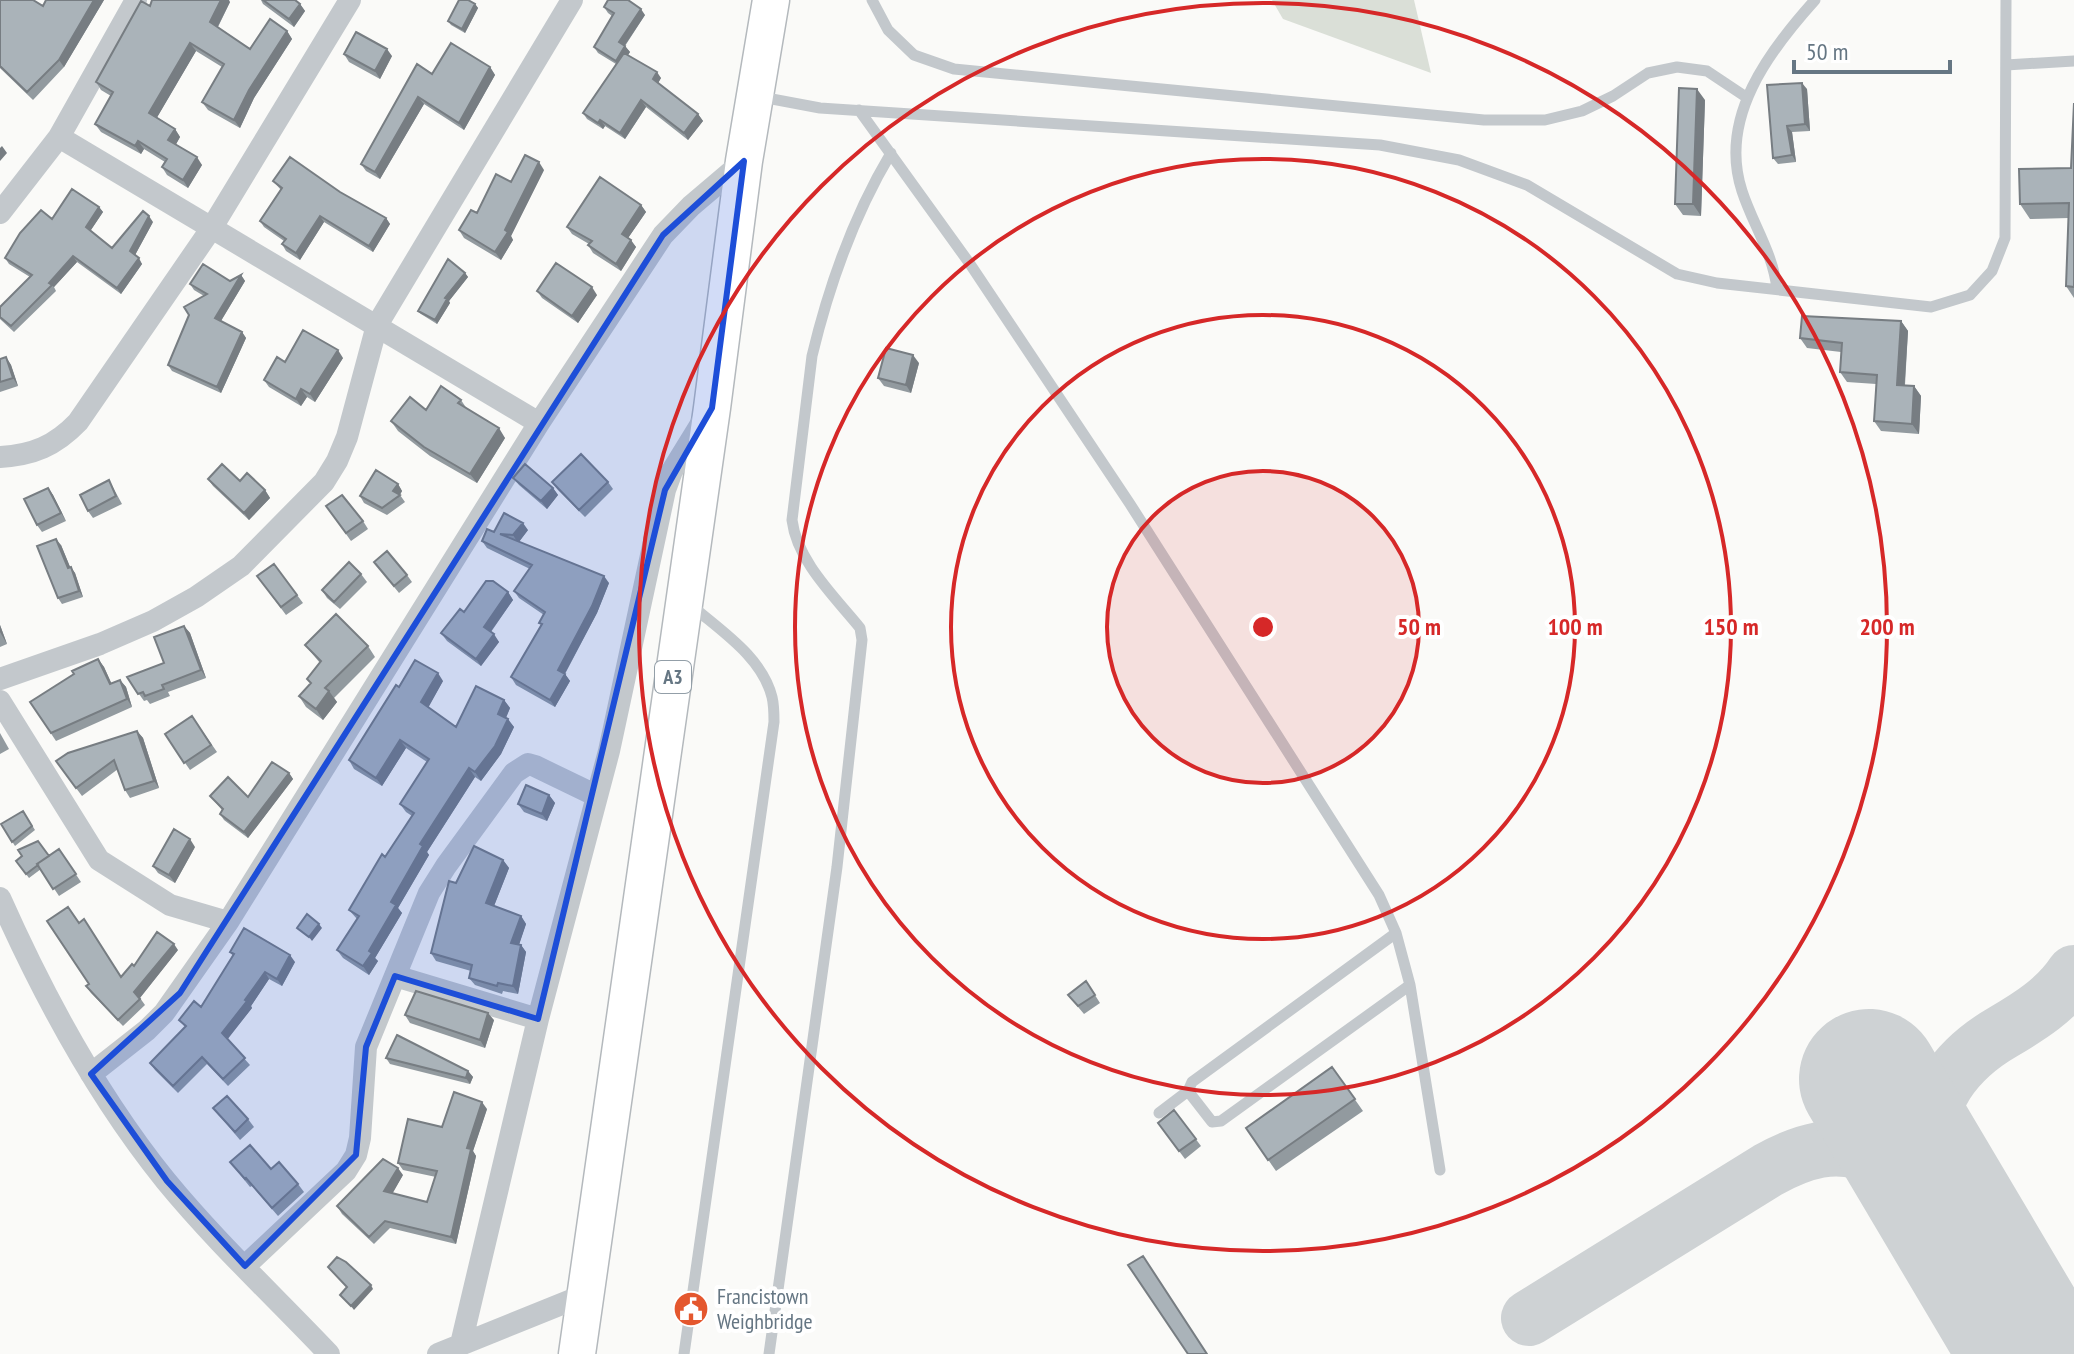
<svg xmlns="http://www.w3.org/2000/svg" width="2074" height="1354" font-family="'PT Sans Narrow',sans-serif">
	<rect width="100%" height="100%" fill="#fafaf8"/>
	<path fill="#dadfd7" d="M1272 0H1414L1431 73 1283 19Z"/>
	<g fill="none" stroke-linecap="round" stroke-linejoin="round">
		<path stroke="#ced2d4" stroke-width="56" d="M1947 1211C1942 1193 1935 1175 1931 1157 1921 1102 1958 1058 2003 1032 2030 1016 2056 1000 2074 973
			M1529 1318 1768 1170C1851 1124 1883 1158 1947 1211"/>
		<path stroke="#ced2d4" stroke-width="140" d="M1869 1079 2032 1354"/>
		<defs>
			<path id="trunk" d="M577 1354 712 408 744 161 771 0"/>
		</defs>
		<use href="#trunk" stroke="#b4b9bd" stroke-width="39"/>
		<path stroke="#c3c8cc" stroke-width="11" d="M872 0 888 30 914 55 954 69 1484 120H1545L1582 111 1613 96 1648 73 1677 67 1707 71 1746 97
			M2006 65 2074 61
			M761 97 820 108 1380 145 1459 160 1527 185 1677 274 1717 283 1931 307 1970 295 1992 271 2005 238 2006 0
			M859 110 970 264 1130 504 1379 895 1396 933 1410 985 1440 1170
			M1777 289C1773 253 1753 225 1742 191 1718 118 1769 51 1815 0
			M1396 933 1192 1082 1188 1091 1209 1118 1212 1122 1221 1121 1410 985
			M1159 1113 1188 1091
			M684 1354 774 722C774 714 774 705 772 697 762 657 721 631 692 606
			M769 1354 837 867 862 640 860 628C834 596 797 561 792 520L812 356C829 285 854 215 891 153"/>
		<path stroke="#c3c8cc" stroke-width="22" d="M59 137 539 423
			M0 213 59 137 136 0
			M0 457C33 455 55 446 78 422L211 229 350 0
			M0 679 100 644 153 621 196 597 241 566 324 482 337 461 347 437 377 325 572 0
			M0 701 99 860 170 905 228 922
			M0 898C44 997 98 1097 166 1181 216 1242 275 1297 329 1354
			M395 976 538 1019
			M91 1074 147 1030 164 1013 228 922 539 423 663 235 691 206 744 161
			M245 1266 346 1171 356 1155 360 1138 366 1047 429 893 446 866 514 773 528 764 535 766 597 796
			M461 1344 538 1019 609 751 665 490 672 471 704 419
			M438 1354 584 1295"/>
		<use href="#trunk" stroke="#fff" stroke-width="36"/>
	</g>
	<path fill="#929a9f" d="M0 0 43 6 46 0H104L64 67 33 100 0 68Z
		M261 0H295L300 4 305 11 294 27 263 4Z
		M230 2 218 27 250 49 287 31 292 39 254 98 240 128 208 110 202 102 222 67 196 51 157 117 175 129 180 137 176 144 202 165 188 188 167 175 162 167 165 162 144 149 141 154 101 132 95 124 111 96 101 90 96 82 150 6Z
		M475 4 478 8 465 33 451 25 448 21Z
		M604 7 645 15 625 46 630 52 628 55 661 78 658 83 698 114 703 121 688 140 646 107 625 139 605 126 603 129 587 119 583 113 616 64 598 53 594 47 612 16 608 13Z
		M344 54 392 56 380 79 349 62Z
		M490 67 495 75 464 130 424 104 380 179 366 171 361 164 432 74Z
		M1767 85 1807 89 1810 131 1792 132 1796 162 1778 164 1773 158Z
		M1705 100 1701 216 1683 215 1675 204Z
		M2074 103V298L2066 286 2069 218 2030 219 2020 204 2071 168Z
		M544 170 511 236 513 240 501 260 464 238 459 230 511 182Z
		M273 181 340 192 386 218 390 224 373 252 324 222 300 260 286 251 282 244 284 241 264 227 260 221 281 190Z
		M641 205 646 212 628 238 636 247 621 271 593 253 588 245 589 244 572 234 567 227Z
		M99 207 103 212 90 231 112 248 153 222 135 255 142 264 121 294 77 262 54 287 56 291 14 332 0 319V307L30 277 9 264 5 258 52 219Z
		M465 273 468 277 449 301 450 303 437 324 421 314 418 311Z
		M241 275 245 281 221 321 242 332 246 338 221 393 172 371 168 365 204 296 194 290 190 284 230 281Z
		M537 291 597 295 578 323 542 298Z
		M1901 321 1908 331 1905 385 1914 386 1921 396 1919 434 1881 431 1874 421 1876 384 1847 382 1840 372 1841 352 1807 348 1800 338Z
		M6 357 11 365 18 386 0 392V359Z
		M343 358 315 402 307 397 301 406 269 387 264 380 285 362Z
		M919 363 911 393 884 386 878 378Z
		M461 400 467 409 505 438 477 483 430 456 398 431 391 421Z
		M513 478 553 488 558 495 547 509 519 485Z
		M208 479 240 481 265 490 270 498 249 520 213 486Z
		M109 480 122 504 93 518 88 511Z
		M552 482H608L613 489 585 517 558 490Z
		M398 484 402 491 400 495 405 502 387 515 364 503 360 496Z
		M48 488 53 495 66 521 42 532 37 525Z
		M326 506 363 521 368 529 351 541Z
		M528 530 519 542 609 583 597 613 565 674 570 681 555 707 516 685 511 677 541 625 539 623 544 615 519 598 514 591 530 569 487 548 482 541 494 532Z
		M61 545 70 567 75 573 83 597 62 604 58 598Z
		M374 562 407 575 412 582 399 593Z
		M274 564 303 603 286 615 257 576Z
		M361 574 367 582 340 609 327 598 322 590Z
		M508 592 513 600 491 632 499 642 481 666 447 641 441 633 464 612Z
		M0 625 7 644 0 647Z
		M184 626 190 633 206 678 168 692 170 696 150 704 147 700 144 701 127 677 164 663Z
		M305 645 368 646 375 657 334 698 337 702 323 720 306 707 299 696 311 684 320 663Z
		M98 659 104 667 111 683 120 680 126 687 132 707 56 741 30 702Z
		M443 681 428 707 456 727 504 700 510 708 506 718 514 727 501 754 481 781 475 777 427 852 429 855 398 908 402 913 375 958 378 961 369 975 343 958 337 950 357 919 349 910 412 816 406 812 400 804 427 762 406 748 382 786 354 769 349 760 399 687Z
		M192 716 217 752 190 770 165 734Z
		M137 731 143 738 159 788 130 798 125 790 118 769 82 796 56 761Z
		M0 733 9 749 0 754Z
		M289 773 293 779 248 838 224 820 220 814 222 810 210 796 248 797Z
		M549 795 555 803 547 821 524 812 518 804Z
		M23 811 35 830 15 846 1 824Z
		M195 847 175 883 158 873 153 866Z
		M59 849 81 882 59 896 41 869 29 878 16 861 22 856H49Z
		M503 860 509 868 494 906 521 916 526 924 519 944 521 945 526 952 518 994 503 991 502 994 475 985 469 978 471 971 436 961 431 953 456 883Z
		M79 922 121 977 134 966 178 950 140 998 145 1005 123 1026 91 993 86 986 89 984Z
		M230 952 295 962 282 986 269 979 251 1006 252 1008 227 1039 250 1065 228 1086 207 1064 178 1093 155 1070 150 1063 185 1027 179 1020 201 1007 233 956Z
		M1086 981 1100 1003 1084 1014 1068 995Z
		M405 1015 494 1020 485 1048 410 1023Z
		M386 1058 468 1071 473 1077 470 1084 390 1064Z
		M1332 1067 1363 1111 1276 1171 1246 1128Z
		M213 1108 248 1119 254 1127 240 1140Z
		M487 1109 473 1151 476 1156 456 1244 390 1228 374 1244 342 1214 337 1206 403 1175 392 1193 427 1202 436 1177 403 1170 398 1163 442 1127Z
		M1174 1110 1201 1146 1185 1159 1158 1123Z
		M230 1162 271 1169 298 1184 304 1192 278 1216 252 1186 250 1187Z"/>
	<path fill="#777d82" d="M94 0H104L64 67 59 60Z
		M221 0H229L230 2 216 30 210 22Z
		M300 4 305 11 294 27 289 19Z
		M475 4 478 8 465 33 462 29Z
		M641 9 645 15 623 48 619 42Z
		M287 31 292 39 254 98 240 128 234 120 249 90Z
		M190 43 196 51 155 121 149 113Z
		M625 46 630 52 620 67 616 61Z
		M387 49 392 56 380 79 375 71Z
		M490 67 495 75 464 130 459 123Z
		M657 72 661 78 657 85 653 79Z
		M1802 83 1807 89 1810 131 1805 124Z
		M1697 89 1705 100 1701 216 1693 204Z
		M418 97 424 104 380 179 375 172Z
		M641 100 646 107 625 139 620 133Z
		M698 114 703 121 688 140 684 133Z
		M600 120 605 126 603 129 598 123Z
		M1787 126 1792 132 1796 162 1792 155Z
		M175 129 180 137 174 148 168 140Z
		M138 141 144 149 141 154 135 146Z
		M2 146 7 153 0 161V148Z
		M197 157 202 165 188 188 183 180Z
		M539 162 544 170 511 236 513 240 501 260 495 252 505 230Z
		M641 205 646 212 626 241 622 234Z
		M99 207 103 212 89 233 86 227Z
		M149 216 153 222 134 257 130 251Z
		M320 216 324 222 300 260 296 253Z
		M386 218 390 224 373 252 369 246Z
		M631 240 636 247 621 271 616 264Z
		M73 256 77 262 54 287 49 283Z
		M139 258 142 264 121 294 117 288Z
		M465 273 468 277 449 301 450 303 437 324 435 320 445 298Z
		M241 275 245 281 219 324 215 318Z
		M592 287 597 295 578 323 572 316Z
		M1901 321 1908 331 1904 394 1897 385Z
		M242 332 246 338 221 393 217 387Z
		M338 350 343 358 315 402 310 394Z
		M913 355 919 363 911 393 906 385Z
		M6 357 11 365 18 386 13 378Z
		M1914 386 1921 396 1919 434 1912 424Z
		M301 389 307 397 301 406 296 399Z
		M499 428 505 438 477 483 470 474Z
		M398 484 402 491 398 498 393 491Z
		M48 488 53 495 66 521 61 513Z
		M553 488 558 495 547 509 541 501Z
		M265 490 270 498 249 520 244 513Z
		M523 523 528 530 518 543 513 535Z
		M56 539 61 545 73 574 68 568Z
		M71 567 75 573 83 597 79 591Z
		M604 576 609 583 597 613 564 675 565 674 570 681 555 707 550 700 558 670Z
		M508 592 513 600 489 634 484 627Z
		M0 625 7 644 0 632Z
		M184 626 190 633 206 678 201 670Z
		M494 634 499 642 481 666 476 659Z
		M98 659 104 667 115 691 110 684Z
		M438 673 443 681 427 710 421 702Z
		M120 680 126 687 132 707 127 699Z
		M329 691 337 702 323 720 316 709Z
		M504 700 510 708 504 722 498 714Z
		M508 719 514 727 501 754 481 781 475 772Z
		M137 731 143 738 159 788 154 781Z
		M400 740 406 748 382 786 376 778Z
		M469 768 475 777 427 852 429 855 398 908 402 913 375 958 378 961 369 975 363 966 369 951 391 902 420 844Z
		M289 773 293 779 248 838 244 832Z
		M549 795 555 803 547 821 542 814Z
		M190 839 195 847 175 883 169 875Z
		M503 860 509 868 492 911 486 903Z
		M521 916 526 924 517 951 511 943Z
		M319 924 322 928 312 941 309 937Z
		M174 944 178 950 139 999 134 992Z
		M521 945 526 952 518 994 513 986Z
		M290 955 295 962 282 986 277 979Z
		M265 972 269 979 251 1006 252 1008 227 1040 222 1033Z
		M488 1013 494 1020 485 1048 480 1040Z
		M468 1071 473 1077 470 1084 466 1078Z
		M482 1102 487 1109 473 1151 476 1156 456 1244 451 1237 467 1148Z
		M398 1168 403 1175 390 1198 384 1191Z
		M371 1285 373 1289 354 1310 351 1306Z"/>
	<path fill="#aab3b9" stroke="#777d82" stroke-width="2" d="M0 0H33L43 6 46 0H94L59 60 27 92 0 66Z
		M152 0H221L210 22 250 49 270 19 287 31 249 90 234 120 202 102 224 64 190 43 149 113 175 129 168 140 197 157 183 180 162 167 167 159 138 141 135 146 95 124 113 92 96 82 141 1 150 6Z
		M263 0H295L300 4 289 19Z
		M459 0H468L475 4 462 29 448 21Z
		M608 0H628L641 9 619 42 625 46 616 61 594 47 614 13 604 7Z
		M356 32 387 49 375 71 344 54Z
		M451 43 490 67 459 123 418 97 375 172 361 164 417 64 432 74Z
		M624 53 657 72 653 79 698 114 684 133 641 100 620 133 600 120 598 123 583 113Z
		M1802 83 1805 124 1787 126 1792 155 1773 158 1767 85Z
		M1679 88 1697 89 1693 204H1675Z
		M2074 103V287L2066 286 2069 203 2020 204 2019 169 2071 168Z
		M525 155 539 162 505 230 508 232 495 252 459 230 471 210 477 213 496 174 511 182Z
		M290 157 340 192 386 218 369 246 320 216 296 253 282 244 286 239 260 221 282 188 273 181Z
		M600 177 641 205 622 234 631 240 616 264 588 245 592 241 567 227Z
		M72 189 99 207 86 227 112 248 143 211 149 216 130 251 139 258 117 288 73 256 49 283 52 285 11 326 0 317V307L32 275 5 258 20 233 41 210 52 219Z
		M448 259 465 273 445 298 447 299 435 320 418 311Z
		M556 263 592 287 572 316 537 291Z
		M203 264 230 281 241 275 215 318 242 332 217 387 168 365 189 315 184 307 207 294 190 284Z
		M1802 316 1901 321 1897 385 1914 386 1912 424 1874 421 1877 375 1840 372 1842 343 1800 338Z
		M303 330 338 350 310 394 301 389 296 399 264 380 277 357 285 362Z
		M886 348 913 355 906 385 878 378Z
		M6 357 13 378 0 382V359Z
		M441 386 461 400 458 403 499 428 470 474 424 447 391 421 410 397 426 410Z
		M581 454 608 482 579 510 552 482Z
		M222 464 240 481 247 473 265 490 244 513 208 479Z
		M525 464 553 488 541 501 513 478Z
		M376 470 398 484 393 491 400 495 382 508 360 496Z
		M109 480 116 496 88 511 80 495Z
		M48 488 61 513 37 525 24 499Z
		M342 495 363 521 346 533 326 506Z
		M504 513 523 523 513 535 500 534 604 576 592 606 558 670 565 674 550 700 511 677 542 624 539 623 545 612 514 591 532 565 482 541 487 529 494 532Z
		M56 539 68 568 71 567 79 591 58 598 37 546Z
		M387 551 407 575 394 586 374 562Z
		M349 562 361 574 334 602 322 590Z
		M274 564 297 595 281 607 257 576Z
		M486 581H493L508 592 484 627 494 634 476 659 441 633 460 609 464 612Z
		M336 614 368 646 325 688 329 691 316 709 299 696 311 683 307 679 321 661 305 645Z
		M184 626 201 670 162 685 164 689 145 696 143 692 138 694 127 677 164 663 154 637Z
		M98 659 110 684 120 680 127 699 51 733 30 702 74 674 72 671Z
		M415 660 438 673 421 702 456 727 476 686 504 700 498 714 508 719 495 746 475 772 469 768 420 844 423 846 391 902 396 905 369 951 372 953 363 966 337 950 359 916 349 910 382 854 385 857 414 813 400 804 429 759 400 740 376 778 349 760 396 685 399 687Z
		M192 716 211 745 184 763 165 734Z
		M137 731 154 781 125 790 114 760 76 788 56 761 68 753Z
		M272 762 289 773 244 832 220 814 223 809 210 796 228 777 248 797Z
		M526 785 549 795 542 814 518 804Z
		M23 811 32 826 12 842 1 824Z
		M174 829 190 839 169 875 153 866Z
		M38 841 49 856 37 864 38 865 26 874 16 861 22 856 18 850Z
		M474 846 503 860 486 903 521 916 511 943 521 945 513 986 498 983 497 986 469 978 472 965 431 953 449 881 456 883Z
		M59 849 76 874 53 889 37 864Z
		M68 907 79 923 84 919 121 977 132 964 134 966 157 932 174 944 134 992 140 999 118 1020 86 986 89 984 47 921Z
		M307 914 319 924 309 937 297 928Z
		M244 928 290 955 277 979 265 972 245 1000 247 1001 222 1033 245 1058 223 1079 202 1057 173 1086 150 1063 186 1026 179 1020 194 1001 201 1007 234 954 230 952Z
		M1086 981 1095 995 1078 1006 1068 995Z
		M416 991 488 1013 480 1040 405 1015Z
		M397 1035 468 1071 466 1078 386 1058Z
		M1332 1067 1355 1099 1268 1160 1246 1128Z
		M454 1092 482 1102 467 1148 471 1149 451 1237 385 1221 369 1237 337 1206 383 1159 398 1168 384 1191 427 1202 437 1171 398 1163 408 1119 442 1127Z
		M227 1096 248 1119 235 1132 213 1108Z
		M1174 1110 1196 1139 1179 1151 1158 1123Z
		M250 1145 271 1169 279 1162 298 1184 272 1208 246 1178 245 1179 230 1162Z
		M1143 1256 1207 1354H1188L1128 1265Z
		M337 1257 346 1262 371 1285 351 1306 340 1295 347 1287 328 1267Z"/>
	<path fill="#1d4ed8" fill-opacity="0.2" stroke="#1d4ed8" stroke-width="6" stroke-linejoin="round" d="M744 161 712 408 665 490 538 1019 395 976 366 1047 356 1155 245 1266 167 1181 91 1074 180 993 663 235Z"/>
	<circle cx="1263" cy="627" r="156" fill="#d62828" fill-opacity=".12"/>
	<g fill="none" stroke="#d62828" stroke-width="4">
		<circle cx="1263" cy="627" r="156"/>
		<circle cx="1263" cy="627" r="312"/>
		<circle cx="1263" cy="627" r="468"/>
		<circle cx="1263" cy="627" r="624"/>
	</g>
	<defs>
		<symbol id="civic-disc" viewBox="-11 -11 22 22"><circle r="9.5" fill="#e4572e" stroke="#fff"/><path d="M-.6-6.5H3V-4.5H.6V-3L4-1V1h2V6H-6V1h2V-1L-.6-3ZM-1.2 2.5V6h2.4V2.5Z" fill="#fff"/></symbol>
	</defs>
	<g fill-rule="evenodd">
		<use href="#civic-disc" x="671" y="1289" width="40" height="40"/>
	</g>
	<g text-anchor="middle" stroke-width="8" stroke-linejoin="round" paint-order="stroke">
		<rect fill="#fff" stroke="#939fa8" stroke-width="2" x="655" y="661" width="36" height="32" rx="6"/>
		<g font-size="20" font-weight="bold" fill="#657683">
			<text x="673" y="684">A3</text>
		</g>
		<g font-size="22" fill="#657683" stroke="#fff" text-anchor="start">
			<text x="717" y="1304">Francistown<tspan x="717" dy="25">Weighbridge</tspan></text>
		</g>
	</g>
	<circle cx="1263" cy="627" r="12" fill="#d62828" stroke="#fff" stroke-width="4"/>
	<g font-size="24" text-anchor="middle" font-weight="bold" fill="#d62828" stroke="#fff" stroke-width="8" stroke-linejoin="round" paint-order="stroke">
		<text x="1419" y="635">50 m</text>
		<text x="1575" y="635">100 m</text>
		<text x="1731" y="635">150 m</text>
		<text x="1887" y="635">200 m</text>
	</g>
	<path d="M1794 60v12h156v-12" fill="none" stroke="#657683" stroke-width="4"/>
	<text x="1806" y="60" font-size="24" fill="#657683" stroke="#ffffff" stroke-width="6" paint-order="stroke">50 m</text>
</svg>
